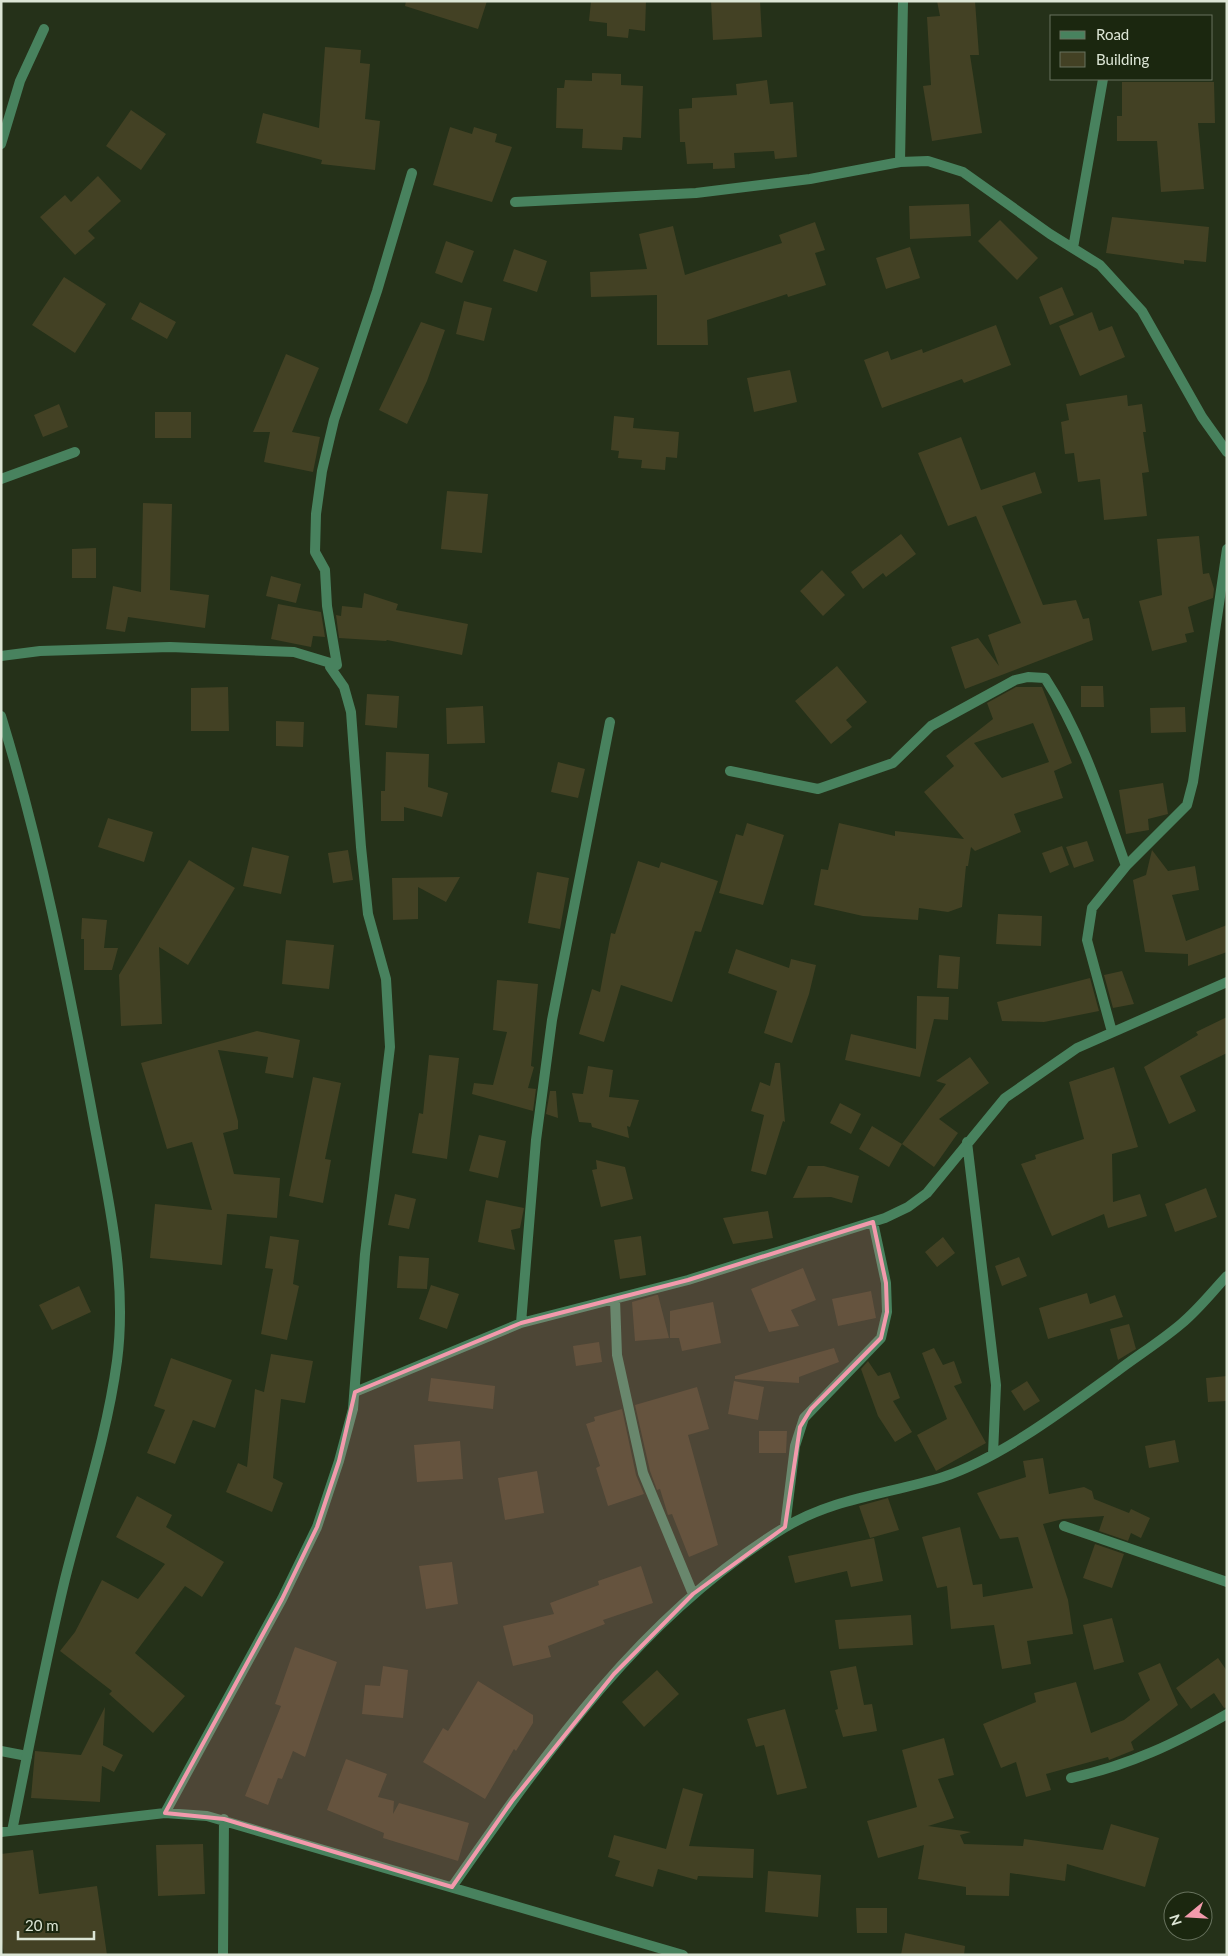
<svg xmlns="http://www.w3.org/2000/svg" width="1228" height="1956" font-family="Lato,sans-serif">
	<rect width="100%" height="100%" fill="#253119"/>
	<path fill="#434124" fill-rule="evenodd" d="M406 1H487L478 29 405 6Z
		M591 1H646L645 31 629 29 628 38 607 36V23L589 21Z
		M711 1H760L762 37 713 40Z
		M937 1H975L979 55H970L982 133 932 141 923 86 931 85 927 17 940 16Z
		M325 47 361 50 360 63 370 64 365 119 380 121 375 170 321 164 322 160 256 143 263 113 319 128Z
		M592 73 621 74V85L643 86 641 138 623 137 622 150 582 148 583 129 556 128 557 88H564L565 80 592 81Z
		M767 80 770 104 793 102 797 157 775 159 774 151 734 153 735 168 713 169V163L687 164 685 142H680L679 109 692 108V98L737 95 736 84Z
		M1122 82H1214L1215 123H1198L1204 189 1161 192 1157 141H1117V116H1122Z
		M131 110 166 134 141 170 106 146Z
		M450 127 472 134 474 127 497 134 495 142 512 147 492 202 433 185Z
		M98 176 121 201 88 231 95 238 75 255 40 217 65 195 71 202Z
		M969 204 971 236 910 239 909 206Z
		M1112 217 1209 227 1206 262 1184 260V264L1106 253Z
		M1000 220 1038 258 1017 280 978 241Z
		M815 222 825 250 815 253 826 285 788 297 787 294 707 320 708 345H657V295L591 297 590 272 647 269 639 234 673 226 685 275 782 243 779 235Z
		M446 241 474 251 462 283 435 273Z
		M910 247 920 278 886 289 876 258Z
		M514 249 547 261 537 292 503 281Z
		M64 277 106 304 75 353 32 325Z
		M1062 287 1074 315 1050 325 1039 297Z
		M464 301 492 308 484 341 456 334Z
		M140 302 176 322 167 339 131 319Z
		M1092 312 1099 331 1112 326 1125 357 1080 376 1059 326Z
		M421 322 445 330 427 381 407 424 379 410Z
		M996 325 1011 365 964 383 962 379 882 408 864 360 888 351 891 360 922 349 923 353Z
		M286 354 319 368 292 432 320 437 313 472 264 462 270 432H253Z
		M790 370 797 402 754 412 747 378Z
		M1127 395 1128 406 1142 404 1146 432H1143L1149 472 1142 473 1147 516 1104 520 1100 479 1078 482 1074 453 1065 454 1061 422 1069 420 1066 404Z
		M59 404 68 427 43 437 34 415Z
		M155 412H191V438H155Z
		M614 416 634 418 633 428 679 432 677 458 666 457 665 470 641 468 642 460 618 458 619 451 611 450Z
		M961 437 981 490 1035 472 1042 493 1002 506 1043 605 1076 600 1083 619 1089 618 1093 640 965 689 951 647 978 638 999 666 988 635 1021 623 976 516 948 526 918 453Z
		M447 491 488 494 482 553 441 549Z
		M143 503 172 504 170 590 209 595 205 628 128 617 125 632 106 629 113 586 141 592Z
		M901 534 916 554 886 577 883 573 863 589 851 572Z
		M1199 536 1203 574 1209 573 1214 589 1213 598 1188 607 1194 632 1185 634 1187 642 1152 651 1139 601 1162 595 1157 539Z
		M96 548V578H72V549Z
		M822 570 845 595 823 616 800 591Z
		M271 576 301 584 296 603 266 596Z
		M364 593 398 604 396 610 468 624 462 655 387 640 386 641 339 638 336 615 341 616 342 606 362 608Z
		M278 604 321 612 325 637 313 636 311 647 271 639Z
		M837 666 867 702 846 720 852 727 831 744 795 701Z
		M1081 686H1103L1104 707H1081Z
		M228 687 229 731H191V688Z
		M1016 687H1042L1072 763 1054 771 1063 798 1014 814 1021 832 975 851 971 847 968 866H966L962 907 948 912 919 908 918 920 863 916 814 905 821 869 828 870 839 823 895 836V831L964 839 924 792 954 766 946 756 993 719 987 703ZM1033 723 1049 762 1002 778 974 743Z
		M367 694 399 696 397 728 365 725Z
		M483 706 485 743 447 744 446 708Z
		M1185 707 1186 732 1151 733 1150 708Z
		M276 721 304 722 303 747 276 746Z
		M386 752 429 754 428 787 448 793 442 817 404 807V821H381V791H385Z
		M558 762 585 769 578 798 551 792Z
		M1163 783 1168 814 1148 819 1149 830 1126 834 1119 790Z
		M108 818 153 832 144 862 98 847Z
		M747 823 784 835 763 905 719 893 736 834 743 836Z
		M1087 841 1094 861 1074 868 1066 847Z
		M1062 846 1069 865 1050 873 1042 853Z
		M252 847 289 856 281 894 243 886Z
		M348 850 353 880 333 883 328 853Z
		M1152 850 1168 871 1195 866 1199 890 1172 895 1186 941 1227 925V952L1188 966V954L1145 952 1133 880 1146 875Z
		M189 860 235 888 188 965 159 947 162 1024 121 1026 119 975Z
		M638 861 659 868 661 862 718 881 701 932 695 931 672 1002 621 985 604 1042 579 1034 592 989 600 992 611 933 615 934Z
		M537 872 569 878 560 929 528 923Z
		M460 877 446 902 418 887V919L393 920 392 878Z
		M998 914 1042 916 1041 946 996 944Z
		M82 918 107 920 104 948H118L112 970H84V939H81Z
		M286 940 334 945 329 989 282 984Z
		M736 949 789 968 791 959 816 965 809 994 792 1043 764 1033 777 991 728 973Z
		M939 955 960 957 958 989 937 988Z
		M1122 971 1134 1004 1113 1008 1104 975Z
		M1090 978 1099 1011 1044 1022 1002 1021 997 1002Z
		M497 980 538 984 531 1066 534 1067 528 1088 536 1089 533 1111 472 1094 474 1083 493 1085 507 1032 493 1030Z
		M917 996 949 997 948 1020 934 1019 920 1077 845 1060 851 1034 916 1049Z
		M1227 1017V1053L1180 1076 1196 1111 1169 1124 1144 1067 1198 1035 1196 1032Z
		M257 1031 300 1040 293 1078 265 1073 268 1057 218 1050 238 1121V1129L223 1133 234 1174 280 1178 277 1218 227 1214 222 1265 150 1258 155 1204 212 1210 192 1142 167 1149 141 1063Z
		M429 1055 459 1058 447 1159 412 1153 419 1113 423 1114Z
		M970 1057 989 1083 939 1119 958 1133 934 1167 902 1144 946 1084 936 1081Z
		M775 1063H780L785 1122 783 1121 766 1175 751 1171 764 1115 751 1111 760 1082 770 1086Z
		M588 1066 613 1070 609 1097 639 1100 630 1127 627 1126 629 1138 592 1127 591 1123 579 1122 572 1093 583 1094Z
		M1114 1067 1138 1147 1112 1154 1113 1202 1140 1194 1147 1216 1108 1228 1104 1214 1052 1236 1021 1164 1036 1159 1035 1155 1084 1139 1069 1082Z
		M313 1077 341 1083 325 1159 331 1160 323 1203 289 1196Z
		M550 1091H556L558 1118 546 1114Z
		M840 1103 861 1114 851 1134 830 1123Z
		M872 1126 902 1144 889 1167 859 1149Z
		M479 1135 506 1141 498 1178 469 1171Z
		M596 1160 625 1167 633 1199 601 1207 592 1170 597 1169Z
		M808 1166H824L859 1176 852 1203 831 1197 793 1198Z
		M1206 1188 1217 1217 1175 1232 1165 1204Z
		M395 1194 416 1199 409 1229 388 1225Z
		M486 1200 524 1208 520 1228 511 1230 515 1250 478 1242Z
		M768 1211 773 1238 733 1244 723 1218Z
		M270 1236 299 1240 293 1284 299 1286 287 1340 261 1334 273 1269 265 1268Z
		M641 1236 646 1275 620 1279 614 1240Z
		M943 1237 955 1253 937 1267 925 1252Z
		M399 1256 429 1258 427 1289 397 1288Z
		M1019 1257 1027 1276 1002 1286 995 1266Z
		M803 1268 816 1300 791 1310 799 1326 769 1332 751 1289Z
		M431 1285 459 1294 447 1329 419 1319Z
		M79 1286 91 1312 52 1330 39 1305Z
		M871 1291 876 1318 838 1326 832 1299Z
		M1087 1293 1090 1304 1115 1295 1123 1317 1048 1339 1039 1308Z
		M656 1295H658L669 1338 635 1341 632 1302Z
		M713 1302 721 1343 682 1351 679 1338H670V1311Z
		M1129 1324 1136 1349 1118 1360 1110 1329Z
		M599 1342 602 1362 576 1366 573 1346Z
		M834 1348 839 1362 799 1377V1383L735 1379V1376Z
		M934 1348 943 1365 954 1361 962 1383 954 1386 986 1443 936 1471 917 1435 947 1419 922 1353Z
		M271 1354 313 1361 305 1403 281 1399 273 1478 283 1483 272 1512 226 1492 238 1463 247 1467 255 1389 264 1392Z
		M171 1358 232 1380 215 1428 193 1420 175 1464 147 1453 165 1410 154 1406Z
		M868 1361 878 1376 890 1372 900 1398 893 1401 912 1432 895 1442 878 1416 861 1369Z
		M1227 1376V1401L1208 1402 1206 1378Z
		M431 1378 495 1386 493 1409 428 1401Z
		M734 1381 764 1387 758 1420 728 1414Z
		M1027 1381 1040 1401 1024 1411 1011 1391Z
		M697 1387 709 1429 688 1435 718 1545 689 1557 672 1514 668 1515 660 1489 657 1490 650 1471 635 1405Z
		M622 1409 636 1475 644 1494 608 1506 596 1468 600 1466 586 1424 595 1421 594 1417Z
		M759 1431H787L786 1453H759Z
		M1175 1440 1179 1462 1149 1468 1145 1446Z
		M460 1441 463 1479 417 1482 414 1445Z
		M1043 1458 1049 1494 1084 1487 1092 1491 1094 1499 1129 1513 1131 1509 1150 1518 1141 1538 1131 1533 1128 1541 1099 1531 1104 1516 1063 1519 1043 1524 1068 1600 1073 1634 1027 1641 1031 1664 1002 1669 994 1625 951 1629 947 1586 937 1588 922 1537 960 1527 973 1585 982 1584 983 1597 1033 1588 1018 1537 1000 1539 977 1493 1026 1477 1023 1461Z
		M537 1471 544 1513 505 1520 498 1478Z
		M137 1496 172 1515 166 1527 224 1562 202 1597 185 1586 135 1653 185 1696 153 1733 109 1694 112 1691 60 1651 75 1632 102 1580 138 1599 165 1564 116 1537Z
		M888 1498 899 1530 870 1538 859 1506Z
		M874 1538 883 1581 851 1587 847 1571 795 1583 788 1556Z
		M1095 1544 1124 1554 1112 1588 1083 1578Z
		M452 1562 458 1604 426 1609 419 1566Z
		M641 1566 653 1603 603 1620 605 1624 548 1646 551 1657 513 1666 503 1626 554 1614 550 1603 599 1585 598 1581Z
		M911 1615 913 1645 839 1649 835 1620Z
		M1112 1618 1124 1662 1094 1670 1083 1625Z
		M295 1647 337 1662 305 1757 293 1751 282 1779 278 1778 268 1805 245 1796 281 1706 275 1704Z
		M1218 1658 1227 1671V1707L1224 1708 1214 1693 1191 1709 1176 1688Z
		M1160 1663 1178 1705 1131 1742 1134 1750 1109 1760 1108 1757 1046 1774 1051 1790 1026 1797 1016 1762 1001 1768 983 1724 1036 1702 1034 1693 1076 1682 1091 1733 1124 1720 1150 1700 1138 1673Z
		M383 1666 408 1670 403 1718 362 1714 365 1685 380 1686Z
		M856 1666 864 1705 872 1704 877 1731 843 1737 835 1710 838 1709 830 1671Z
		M657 1670 679 1694 644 1727 622 1702Z
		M478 1681 533 1715V1723L516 1751 514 1749 485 1799 423 1762 443 1728 448 1731Z
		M105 1707 103 1745 123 1755 114 1772 102 1766 100 1802 31 1798 35 1751 81 1755Z
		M785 1709 807 1788 777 1795 764 1745 756 1747 747 1719Z
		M944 1738 954 1775 938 1779 954 1818 928 1826 971 1832 960 1835 964 1844 1023 1846 1024 1839 1103 1850 1111 1824 1159 1838 1145 1887 1067 1864 1065 1881 1010 1873 1009 1896 966 1895V1887L918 1879 924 1845 878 1858 867 1821 917 1807 902 1750Z
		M346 1759 387 1774 378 1797 394 1801 393 1814 399 1803 469 1823 458 1861 383 1838 384 1833 327 1810Z
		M683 1788 703 1794 689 1846 754 1849 753 1878 698 1876 697 1880 658 1869 653 1887 615 1876 620 1861 608 1857 614 1835 666 1849Z
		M203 1844 205 1894 158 1896 156 1845Z
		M33 1850 39 1894 97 1886 107 1955H4L1 1936V1854Z
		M768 1871 821 1875 818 1917 765 1912Z
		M856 1908H887V1933H857Z
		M905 1933 965 1946 964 1955H901Z"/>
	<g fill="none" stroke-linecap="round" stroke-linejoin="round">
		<path stroke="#48825e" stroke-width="10" d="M1 1751 27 1756"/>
		<path stroke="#48825e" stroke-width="10" d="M1 144 20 81 44 29
			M900 162 903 1
			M515 202 696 193 810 179 900 162 928 161 963 172 1050 234 1100 265 1142 311 1202 417 1227 452
			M1073 248 1103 79
			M1 479 75 452
			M1 656 40 651 170 647 294 652 337 665
			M337 665 327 606 325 570 315 552 316 514 322 471 334 420 377 291 412 173
			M1 716C41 846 67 978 92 1112 107 1194 128 1278 117 1361 107 1435 83 1507 65 1579 45 1662 29 1747 12 1831
			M730 771 818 789 893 763 931 726 1015 680 1028 677 1045 678C1083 736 1103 802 1126 866
			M1112 1032 1087 940 1092 908 1126 866 1187 805 1193 782 1227 549
			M967 1142 996 1385 993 1454
			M615 1299 617 1355 643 1473 693 1594
			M521 1323 536 1140 552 1020 610 722
			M355 1392 521 1323 688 1280 885 1218 908 1207 927 1193 1005 1098 1077 1048 1227 982
			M1064 1526 1227 1582
			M785 1527 795 1446 804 1418 881 1338 887 1312 886 1283 873 1222
			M1071 1778C1130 1765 1174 1744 1227 1714
			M165 1813 282 1599 317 1527 339 1461 353 1409 365 1254 390 1047 386 979 368 914 361 847 351 712 344 687 330 667 337 665
			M1 1832 165 1813 207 1816 683 1955
			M452 1887C545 1754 643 1613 784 1528 833 1498 889 1494 943 1477 1002 1457 1065 1409 1116 1372 1137 1356 1161 1341 1181 1324 1198 1310 1212 1292 1227 1276
			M223 1955 224 1819"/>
	</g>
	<path fill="#f29aac" fill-opacity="0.2" stroke="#f29aac" stroke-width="4" stroke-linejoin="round" d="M873 1222 886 1283 887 1312 881 1338 811 1409 800 1427 785 1527 693 1594 614 1674 512 1801 452 1887 224 1819 165 1813 282 1599 317 1527 339 1461 355 1392 521 1323 688 1280Z"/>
	<rect width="1228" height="1956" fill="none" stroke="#dce5d5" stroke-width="5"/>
	<rect x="1050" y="15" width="162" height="65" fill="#1b270f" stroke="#68735e"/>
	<rect x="1060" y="31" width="25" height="8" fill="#48825e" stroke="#68735e"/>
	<text x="1096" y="40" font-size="15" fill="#dce5d5">Road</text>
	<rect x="1060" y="52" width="25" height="15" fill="#434124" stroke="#68735e"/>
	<text x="1096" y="65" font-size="15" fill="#dce5d5">Building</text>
	<g transform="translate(1188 1916) rotate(252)"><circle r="24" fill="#1b270f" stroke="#68735e"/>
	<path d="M0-4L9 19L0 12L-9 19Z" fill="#f29aac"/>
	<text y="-8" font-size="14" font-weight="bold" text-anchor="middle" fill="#dce5d5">N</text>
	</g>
	<path d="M18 1931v8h76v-8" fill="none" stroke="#dce5d5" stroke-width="2.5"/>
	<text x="25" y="1931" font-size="15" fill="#dce5d5" stroke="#1b270f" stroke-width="4" paint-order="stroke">20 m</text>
</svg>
